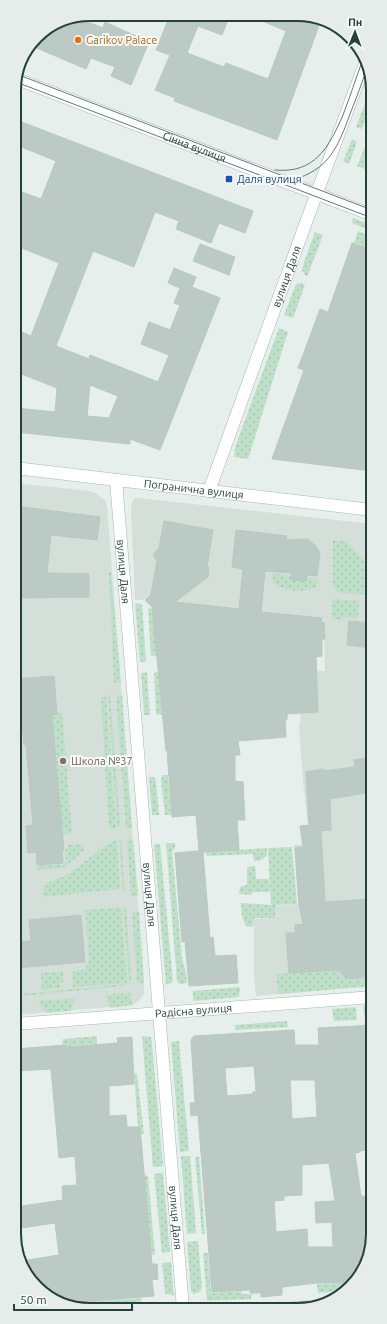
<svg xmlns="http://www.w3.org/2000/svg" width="387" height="1324" font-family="Ubuntu,sans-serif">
	<defs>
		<pattern id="grass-dots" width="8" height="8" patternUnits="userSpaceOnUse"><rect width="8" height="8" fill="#bfe0c8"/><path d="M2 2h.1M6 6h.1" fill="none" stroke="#a4c1ad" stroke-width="1.8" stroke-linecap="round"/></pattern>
	</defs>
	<rect width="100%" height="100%" fill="#e6efeb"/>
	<path fill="#d4dfda" d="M15 483 89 491 97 494 105 500 107 506 144 984V994L140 1000 133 1005 15 1015Z
		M135 498H139L372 524 373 986 256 996 254 975V919L275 918 276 906 298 904 294 845 310 844 303 781 299 725 301 720 296 671H325L324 619 161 601 152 592 143 600H135L131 510 132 501Z"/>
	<path fill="url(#grass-dots)" d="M372 85V103L362 129 356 127Z
		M352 139 357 142 349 164 343 161Z
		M366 144 372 146V172L357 166Z
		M353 218 372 225V231L352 223Z
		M358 231 372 237V250L354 243Z
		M315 232 323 235 307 277 302 271 304 262Z
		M302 283 305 285 293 318 284 315 296 284Z
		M279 328 288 332 248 459 234 457 235 447Z
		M333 540 347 542 372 569V595L339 593 335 589 333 585Z
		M109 572H111L121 683H114Z
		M271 573 318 579 317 587C305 593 283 592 273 583Z
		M332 599 359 601 358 618 342 617 341 620 332 619Z
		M135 603 142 604 146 662H140Z
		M148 607 152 609 157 656H151Z
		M147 672 150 715H144L141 673Z
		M158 672 162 715 156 714V712L154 673Z
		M106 695 116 828 109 829 101 697Z
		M116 695H122L132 829H126Z
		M108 696H110L120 825 117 827Z
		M58 713H62L72 833 63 834 53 715H58Z
		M163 775H168L171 815H165L161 779Z
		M149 777H154L156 781 159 815H152Z
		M127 839H133L138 896H131Z
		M117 840 120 889 42 897 44 887C54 878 61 879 71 872 88 861 97 848 117 840Z
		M119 840H121L125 892H123Z
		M166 843H175V848L172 851 182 958 186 973 187 983 180 984 177 981Z
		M79 844 85 849 64 868 38 870 37 866 66 864V850L68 845Z
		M154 844H160L173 982 166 985Z
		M292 847 297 904 276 905 275 918H254L253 927 246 926 242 917 241 903 271 905 268 848Z
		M267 848V856L259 861H254L253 854 207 856 206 852Z
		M255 866 256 879H269L270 892H253L251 895 239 894 240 887 247 885V867Z
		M126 906 131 981 129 982 123 907Z
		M121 907 127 983 73 987 72 971 84 970 89 961 85 910Z
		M139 911 144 983 137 982 132 912Z
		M336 969V971H339L346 980 373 978V986L279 994 276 974 325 971 326 970Z
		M63 971 64 982H60L61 988 42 990 41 973Z
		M126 984 124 986 22 996 21 994Z
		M239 987 240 989 239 997 193 1001V991Z
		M130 993 133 1005 111 1008 105 995Z
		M75 998 71 1011 45 1013 38 1001Z
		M373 1005V1019L365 1020 363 1006Z
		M356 1007 357 1020 334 1021 332 1009Z
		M287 1021 288 1027 235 1030V1025Z
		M97 1036V1044L66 1046V1045H62L63 1039Z
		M142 1036 151 1037 152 1044 163 1166 153 1167Z
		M179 1041 189 1151 180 1152 171 1042Z
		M134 1073 137 1074 144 1134H141L140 1127H138Z
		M181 1156H190L196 1233 187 1234Z
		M195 1157H199L205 1234H202Z
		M163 1173 170 1252 162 1253 154 1174Z
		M144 1175 148 1176 155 1254 151 1255Z
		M198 1241 202 1288 200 1292 194 1294 191 1291 187 1242Z
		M203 1253H208L211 1293 242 1291V1294H253L250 1299 207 1301Z
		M171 1262 174 1296 170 1294H165L162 1263Z
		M355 1282C347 1293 330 1292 318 1293L317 1284Z
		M141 1298 142 1309 75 1308 65 1303Z
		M309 1300 310 1309H261V1304Z
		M250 1304V1309H209V1307Z"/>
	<path fill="#bbcac4" stroke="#b8c9c2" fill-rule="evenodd" d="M170 15H230L222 35 198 26 187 53 224 67 226 63 268 79 286 31 248 15H309L321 20 277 140 174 101 175 98 155 90 170 55 156 50Z
		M75 17 103 28 105 22 149 42 131 85 111 76 115 67 91 58 86 69 32 46 36 36 61 20Z
		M14 119 253 211 245 233 219 223 211 243 176 229 179 221 155 212 134 267 93 251 56 346 89 359 90 355 158 382 169 355 141 344 149 322 170 330 180 305 174 303 180 288 168 283 174 268 196 277 192 287 220 298 160 450 130 439V444L15 432 16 408 55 412 57 388 14 371V351L22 332 31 336 59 263 14 245V189L41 199 56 161 14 144ZM90 385 118 396 109 418 87 416Z
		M352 243 372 250V471L272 459 304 370 298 368 303 355 320 309 328 312Z
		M200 244 235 257 229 275 193 261Z
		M15 506 100 517 97 540 51 535 47 573 89 574V597L15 598Z
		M164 521 213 530 207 567H209L208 577 175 602 239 609 243 569 232 567 236 530 287 536 286 540 307 539 315 545 320 553 317 576 307 575 306 581 291 580 292 573 265 571 261 612 322 618V623L324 622 325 639H322V656L316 657 318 712 287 714V720H285L286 737 238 741 240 755H235V781L243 782 245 820H237L239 850 203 852 210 938 213 937 215 956 236 955 238 983 189 986 185 941 182 942 175 853 199 851 196 815 172 817 167 750 166 751 152 607 145 600 151 594 157 561 153 555 159 548Z
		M349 621 372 623V648L347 645Z
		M54 676 57 714 52 715 64 850H62L63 863 37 865 36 852 28 853 26 826 33 825 26 745H24L23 732 15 733V679Z
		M371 757 372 766V792L330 799 331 830 321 831 325 902 372 899 373 977 346 979 340 971H336V970L289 973 286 933H295V925L303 924 299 904 295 848 303 847 300 826 309 825 306 772 323 769 324 771 355 767 354 760Z
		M81 915 85 962 15 968V942L31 941 29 920Z
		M373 1025V1132H368L371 1149 360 1151V1152L355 1153 361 1196 370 1197 373 1239 355 1282 317 1283 282 1287V1295L261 1297V1293H250V1290L212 1292 198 1115 191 1116 190 1103H195L191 1040 194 1036 294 1030 295 1045H319L318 1028ZM254 1066 256 1092H253V1094L227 1096 225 1068ZM290 1080H315L317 1117 292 1119ZM329 1163 335 1201 315 1202 316 1223 332 1222 333 1247H308L307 1229 276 1232 274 1201 284 1200V1196L302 1195V1165Z
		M132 1037 134 1084 109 1086V1116L126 1115 127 1127H140L152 1264H157L158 1279 152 1280 154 1296 64 1303 36 1288 22 1261 59 1255 55 1223 15 1229V1207L63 1200 62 1186 77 1185 75 1156 59 1158 51 1069 15 1071V1049L66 1045V1047L118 1043 117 1038Z"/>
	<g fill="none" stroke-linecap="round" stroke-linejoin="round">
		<defs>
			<g id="minor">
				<path id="s1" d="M17 79 372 215"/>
				<path id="s2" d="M116 480 183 1309"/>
				<path id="s3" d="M209 491 305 225 365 63"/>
				<path id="s4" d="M15 1024 373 997"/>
			</g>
			<g id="secondary">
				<path id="s5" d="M15 468 372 510"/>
			</g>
		</defs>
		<use href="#minor" stroke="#a8b8b2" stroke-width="13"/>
		<use href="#secondary" stroke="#a4bbb3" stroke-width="13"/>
		<use href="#minor" stroke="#fff" stroke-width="12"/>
		<use href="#secondary" stroke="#fff" stroke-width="12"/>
		<path stroke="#5f7d75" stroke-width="1" d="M19 75 372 210
			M16 82 372 218
			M275 170C315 174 329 147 343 115 350 97 356 78 363 59
			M292 180C329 170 338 147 350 114 356 99 362 83 367 68"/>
	</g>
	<circle fill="#e8710a" stroke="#f7fbf9" stroke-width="1.5" cx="78" cy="40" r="4"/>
	<rect fill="#1a4fb4" stroke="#f7fbf9" stroke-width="1.5" x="225" y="175" width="8" height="8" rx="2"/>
	<circle fill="#8d6e63" stroke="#f7fbf9" stroke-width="1.5" cx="63" cy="761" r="4"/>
	<g text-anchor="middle" stroke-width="4" stroke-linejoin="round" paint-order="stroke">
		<g font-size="11" fill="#c56008" stroke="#f7fbf9" text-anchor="start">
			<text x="86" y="44">Garikov Palace</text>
		</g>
		<g font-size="11" fill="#24423a" stroke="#f7fbf9">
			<text dy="4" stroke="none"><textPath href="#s1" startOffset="190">Сінна вулиця</textPath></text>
			<text dy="4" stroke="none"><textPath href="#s3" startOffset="228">вулиця Даля</textPath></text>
			<text dy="4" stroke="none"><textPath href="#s5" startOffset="180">Погранична вулиця</textPath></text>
			<text dy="4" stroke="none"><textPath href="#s2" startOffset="92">вулиця Даля</textPath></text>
			<text dy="4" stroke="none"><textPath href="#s2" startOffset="416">вулиця Даля</textPath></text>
			<text dy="4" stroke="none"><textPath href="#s4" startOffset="179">Радісна вулиця</textPath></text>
			<text dy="4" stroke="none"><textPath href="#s2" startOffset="740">вулиця Даля</textPath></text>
		</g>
		<g font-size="11" fill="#164399" stroke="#f7fbf9" text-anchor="start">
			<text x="237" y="183">Даля вулиця</text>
		</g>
		<g font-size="11" fill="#785e54" stroke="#f7fbf9" text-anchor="start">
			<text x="71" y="765">Школа №37</text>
		</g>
	</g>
	<path d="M0 0H387V1324H0ZM90 21H297A69 69 0 0 1 366 90V1234A69 69 0 0 1 297 1303H90A69 69 0 0 1 21 1234V90A69 69 0 0 1 90 21Z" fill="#e6ecea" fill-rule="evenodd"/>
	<path fill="none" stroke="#24423a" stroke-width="2" d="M90 21H297A69 69 0 0 1 366 90V1234A69 69 0 0 1 297 1303H90A69 69 0 0 1 21 1234V90A69 69 0 0 1 90 21Z"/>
	<g transform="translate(355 32) rotate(1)" stroke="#f7fbf9" stroke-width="3" paint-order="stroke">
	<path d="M0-3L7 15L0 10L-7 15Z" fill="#24423a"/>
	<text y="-6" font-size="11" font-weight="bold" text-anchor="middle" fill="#24423a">Пн</text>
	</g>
	<path d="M14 1304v6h118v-6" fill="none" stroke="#24423a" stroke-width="2"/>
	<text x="20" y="1304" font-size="12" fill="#24423a" stroke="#f7fbf9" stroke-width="3" paint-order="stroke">50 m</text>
</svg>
